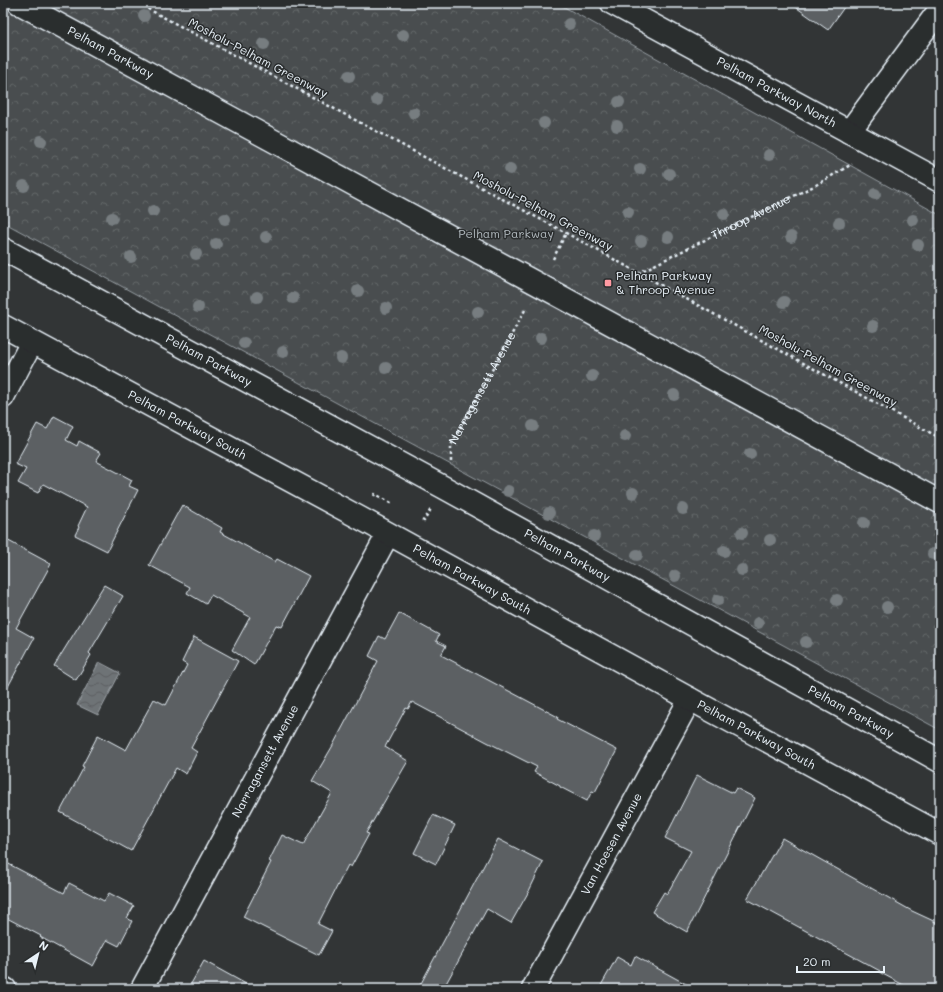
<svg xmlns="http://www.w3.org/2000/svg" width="943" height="992" font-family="Mali,sans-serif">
	<defs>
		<pattern id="park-crowns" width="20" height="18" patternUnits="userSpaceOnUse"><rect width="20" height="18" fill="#494d4f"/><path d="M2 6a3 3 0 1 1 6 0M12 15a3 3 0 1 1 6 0" fill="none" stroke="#636769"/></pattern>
		<pattern id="water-waves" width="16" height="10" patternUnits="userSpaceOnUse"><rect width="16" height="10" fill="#6e7376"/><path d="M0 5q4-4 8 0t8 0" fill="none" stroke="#5a5e60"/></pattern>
	</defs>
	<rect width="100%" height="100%" fill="#323536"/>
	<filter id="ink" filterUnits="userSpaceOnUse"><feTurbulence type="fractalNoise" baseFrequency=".025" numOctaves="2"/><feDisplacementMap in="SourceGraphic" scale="8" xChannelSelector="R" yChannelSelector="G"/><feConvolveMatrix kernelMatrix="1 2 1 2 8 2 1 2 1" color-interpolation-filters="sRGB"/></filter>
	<g filter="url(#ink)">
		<path fill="url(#park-crowns)" stroke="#989fa4" d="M3 3H557L940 215V730L3 222Z"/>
		<path fill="url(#water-waves)" stroke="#9fa5aa" d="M99 662 120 673 98 715 77 705Z"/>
		<path fill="#5c6063" stroke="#e8f1f8" d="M790 3H847L828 30Z
			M54 416 73 426 66 440 77 446 79 441 101 453 96 461 132 480 129 486 138 490 107 551 75 535 79 527 78 526 87 507 43 484 38 493 18 483 26 469 15 464 37 424 47 429Z
			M182 505 222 528 220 532 275 562 277 559 309 576 282 627 276 625 254 665 232 650 250 617 211 595 206 604 187 593 190 587 149 565Z
			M3 538 51 564 16 628 34 638 3 696Z
			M104 585 123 596 89 653 91 655 76 680 54 666Z
			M399 613 439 635 436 641 446 646 441 655 558 717 557 719 617 750 595 792 592 791 587 801 560 787V786L534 772 537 767 487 742 412 702 408 709 406 708 385 747 408 761 366 833 369 834 351 867 348 865 318 924 332 931 319 955 243 917 271 862 269 861 282 835 303 845 332 793 312 781 332 747 378 661 369 656 379 636 385 639Z
			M194 637 238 661 191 748 197 752 186 774 176 768 131 851 60 812 84 767 82 766 98 735 126 750 154 699 166 705 187 665 182 662Z
			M697 775 733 793 736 788 755 798 687 932 652 912 664 892 667 894 691 851 665 838Z
			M433 815 455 825 436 864 414 853Z
			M782 838 912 911 940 924V989H911L879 972 880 971 747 899Z
			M498 839 543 862 529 891 511 923 487 909 443 989H418Z
			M3 861 64 893 69 883 104 901 109 893 134 906 127 918 132 921 119 946 107 940 93 966 40 937 41 936 3 916Z
			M635 956 695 989H599L617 957 631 965Z
			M204 961 255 989H188Z"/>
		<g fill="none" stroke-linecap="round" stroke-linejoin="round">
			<defs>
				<g id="street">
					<path d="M849 132 940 9"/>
					<path d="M3 397 32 342"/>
					<path d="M3 988 5 989"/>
					<path id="s3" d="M142 989 388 534"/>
					<path id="s4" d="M533 989 690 699"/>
				</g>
				<g id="secondary">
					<path id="s5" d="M612 3 940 181"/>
					<path id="s6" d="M3 326 360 518 690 699 940 834"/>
				</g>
				<g id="primary">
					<path id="s7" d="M19 3 940 502"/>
					<path id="s8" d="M3 249 443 487 940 761"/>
				</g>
			</defs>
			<use href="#street" stroke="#e8f1f8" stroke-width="25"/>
			<use href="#secondary" stroke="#e8f1f8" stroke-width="25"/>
			<use href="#primary" stroke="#e8f1f8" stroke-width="25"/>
			<g stroke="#e8f1f8" stroke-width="2.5" stroke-dasharray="3 3" stroke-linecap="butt">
				<path d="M137 3 566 233 940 438"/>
				<path d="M553 259 566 233"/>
				<path id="s1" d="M638 273 816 185 852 164"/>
				<path id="s2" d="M451 462V445L525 310"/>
				<path d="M374 496 375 494 393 504"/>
				<path d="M422 520 424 521 431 509"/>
			</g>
			<use href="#street" stroke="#2a2d2e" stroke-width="22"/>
			<use href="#secondary" stroke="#2a2d2e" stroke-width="22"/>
			<use href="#primary" stroke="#2a2d2e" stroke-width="22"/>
		</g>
		<g fill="#777d80">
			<circle cx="144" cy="16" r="6"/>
			<circle cx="569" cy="24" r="6"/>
			<circle cx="403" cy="35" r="6"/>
			<circle cx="264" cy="44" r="6"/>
			<circle cx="349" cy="76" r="6"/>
			<circle cx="377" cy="100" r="6"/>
			<circle cx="619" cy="102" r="6"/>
			<circle cx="414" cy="113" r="6"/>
			<circle cx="544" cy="123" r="6"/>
			<circle cx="617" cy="126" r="6"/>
			<circle cx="41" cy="141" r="6"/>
			<circle cx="769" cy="155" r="6"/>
			<circle cx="510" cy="169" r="6"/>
			<circle cx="640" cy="169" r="6"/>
			<circle cx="669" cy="174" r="6"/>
			<circle cx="24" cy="186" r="6"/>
			<circle cx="875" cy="194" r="6"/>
			<circle cx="153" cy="211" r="6"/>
			<circle cx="628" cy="212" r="6"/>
			<circle cx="724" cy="214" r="6"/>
			<circle cx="112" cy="218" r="6"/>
			<circle cx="225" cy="219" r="6"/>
			<circle cx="913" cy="220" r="6"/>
			<circle cx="839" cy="223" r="6"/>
			<circle cx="266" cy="237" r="6"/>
			<circle cx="668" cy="237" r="6"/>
			<circle cx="791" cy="237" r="6"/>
			<circle cx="641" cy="241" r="6"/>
			<circle cx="216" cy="244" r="6"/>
			<circle cx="918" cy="245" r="6"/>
			<circle cx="196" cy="254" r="6"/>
			<circle cx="131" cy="257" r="6"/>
			<circle cx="358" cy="291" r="6"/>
			<circle cx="257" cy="297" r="6"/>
			<circle cx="293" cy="298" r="6"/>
			<circle cx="784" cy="302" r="6"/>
			<circle cx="198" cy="307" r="6"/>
			<circle cx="386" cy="308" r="6"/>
			<circle cx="478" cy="312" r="6"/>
			<circle cx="873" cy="326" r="6"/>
			<circle cx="541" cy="338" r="6"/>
			<circle cx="244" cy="343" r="6"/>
			<circle cx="283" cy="352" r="6"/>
			<circle cx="341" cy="358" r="6"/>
			<circle cx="386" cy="368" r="6"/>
			<circle cx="592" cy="376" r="6"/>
			<circle cx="674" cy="395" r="6"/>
			<circle cx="533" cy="426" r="6"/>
			<circle cx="625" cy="436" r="6"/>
			<circle cx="750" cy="454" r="6"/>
			<circle cx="508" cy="491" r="6"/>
			<circle cx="633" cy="493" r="6"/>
			<circle cx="683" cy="509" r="6"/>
			<circle cx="549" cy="513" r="6"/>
			<circle cx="864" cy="523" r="6"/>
			<circle cx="742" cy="533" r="6"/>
			<circle cx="594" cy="536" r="6"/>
			<circle cx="770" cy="540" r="6"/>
			<circle cx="724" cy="551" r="6"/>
			<circle cx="933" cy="554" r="6"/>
			<circle cx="637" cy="555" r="6"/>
			<circle cx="742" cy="570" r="6"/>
			<circle cx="675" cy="576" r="6"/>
			<circle cx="718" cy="600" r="6"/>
			<circle cx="837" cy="600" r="6"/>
			<circle cx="887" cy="607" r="6"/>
			<circle cx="758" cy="623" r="6"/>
			<circle cx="806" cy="642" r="6"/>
		</g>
	</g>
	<rect fill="#ff9aa2" stroke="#2a2d2e" stroke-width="1.5" x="604" y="279" width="8" height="8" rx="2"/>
	<g text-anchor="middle" stroke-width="3" stroke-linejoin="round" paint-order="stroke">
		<g font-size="12" fill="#e8f1f8" stroke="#2a2d2e">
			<text dy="4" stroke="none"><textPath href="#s7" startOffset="104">Pelham Parkway</textPath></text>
			<text transform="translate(258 58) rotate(28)" y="4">Mosholu-Pelham Greenway</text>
			<text dy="4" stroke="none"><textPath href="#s5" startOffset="187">Pelham Parkway North</textPath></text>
			<text transform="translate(543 211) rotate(28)" y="4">Mosholu-Pelham Greenway</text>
			<text dy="4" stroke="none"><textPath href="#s1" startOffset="126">Throop Avenue</textPath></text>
			<text dy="4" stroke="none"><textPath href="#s8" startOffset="234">Pelham Parkway</textPath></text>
			<text transform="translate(828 366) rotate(29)" y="4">Mosholu-Pelham Greenway</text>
			<text dy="4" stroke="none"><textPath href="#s2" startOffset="82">Narragansett Avenue</textPath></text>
			<text dy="4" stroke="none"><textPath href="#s6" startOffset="209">Pelham Parkway South</textPath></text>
			<text dy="4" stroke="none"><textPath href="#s8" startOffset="642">Pelham Parkway</textPath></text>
			<text dy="4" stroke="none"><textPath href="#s6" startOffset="533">Pelham Parkway South</textPath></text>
			<text dy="4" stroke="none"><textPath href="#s8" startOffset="966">Pelham Parkway</textPath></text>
			<text dy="4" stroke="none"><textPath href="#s6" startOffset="857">Pelham Parkway South</textPath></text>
			<text dy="4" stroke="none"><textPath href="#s3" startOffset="259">Narragansett Avenue</textPath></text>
			<text dy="4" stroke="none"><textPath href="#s4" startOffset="165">Van Hoesen Avenue</textPath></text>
		</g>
		<g font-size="12" fill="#b0b8bd" stroke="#2a2d2e">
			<text x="506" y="238">Pelham Parkway</text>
		</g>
		<g font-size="12" fill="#e8f1f8" stroke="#2a2d2e" text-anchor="start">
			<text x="616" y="280">Pelham Parkway<tspan x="616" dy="14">&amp; Throop Avenue</tspan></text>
		</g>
	</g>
	<rect width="943" height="992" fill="none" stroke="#2a2d2e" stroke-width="16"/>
	<rect x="8" y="8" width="927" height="976" fill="none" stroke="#e8f1f8" stroke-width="1.5" filter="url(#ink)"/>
	<g transform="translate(38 954) rotate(35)" stroke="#2a2d2e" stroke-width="3" paint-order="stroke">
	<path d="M0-3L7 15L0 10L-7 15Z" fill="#e8f1f8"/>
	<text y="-6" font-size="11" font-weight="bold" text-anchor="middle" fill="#e8f1f8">N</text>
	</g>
	<path d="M797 966v6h87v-6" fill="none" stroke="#e8f1f8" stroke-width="2"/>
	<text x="803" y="966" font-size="12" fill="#e8f1f8" stroke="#2a2d2e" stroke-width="3" paint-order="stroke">20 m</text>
</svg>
